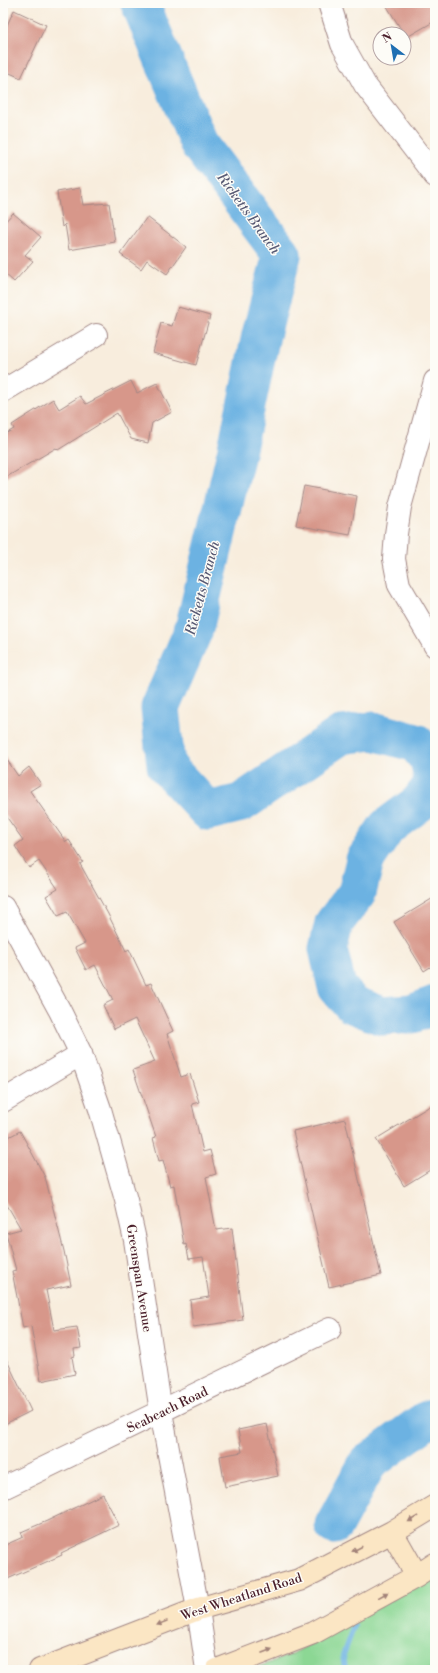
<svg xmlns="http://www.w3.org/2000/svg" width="438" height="1673" font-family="'Libre Bodoni',serif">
	<rect width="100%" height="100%" fill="#fdfcf7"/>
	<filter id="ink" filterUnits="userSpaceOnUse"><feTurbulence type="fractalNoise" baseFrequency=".025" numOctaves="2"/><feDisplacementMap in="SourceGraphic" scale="8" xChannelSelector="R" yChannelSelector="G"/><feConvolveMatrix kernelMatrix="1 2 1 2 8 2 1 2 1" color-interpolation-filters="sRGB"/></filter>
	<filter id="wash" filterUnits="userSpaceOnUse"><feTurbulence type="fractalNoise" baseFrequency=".012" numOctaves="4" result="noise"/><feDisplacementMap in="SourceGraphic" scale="16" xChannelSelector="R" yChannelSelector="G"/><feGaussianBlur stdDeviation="0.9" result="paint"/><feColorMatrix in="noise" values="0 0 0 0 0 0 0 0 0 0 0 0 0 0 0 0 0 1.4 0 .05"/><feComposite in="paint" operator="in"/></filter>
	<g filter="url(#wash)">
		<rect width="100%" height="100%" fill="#f8eddd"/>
		<path fill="#8cd794" stroke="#6b7b60" d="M435 1576V1670H250L290 1655Z"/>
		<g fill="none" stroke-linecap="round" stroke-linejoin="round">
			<path stroke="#6cb2e2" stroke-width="6" d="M345 1670 343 1655 354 1626"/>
			<path stroke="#6cb2e2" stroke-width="39" d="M140 3 199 144 282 255 261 335 236 453 194 629 160 708 166 766 208 811 241 803 341 735 373 731 416 743 429 760 434 783 419 803 387 827 365 860 357 893 334 923 328 949 337 987 352 1004 382 1016 412 1014 435 1005
				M334 1525 368 1463 425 1421 435 1417"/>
		</g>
		<g id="blocks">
			<path fill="#d7978a" d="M385 3H435V21L407 37 403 30 402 31Z
				M14 10 46 25 21 78 3 70V34Z
				M80 188 83 205 109 203 115 242 69 250 65 224 62 227 57 192Z
				M13 213 41 237 25 255 33 261 14 282 3 272V224Z
				M147 217 186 247 167 274 147 260 141 269 120 254Z
				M178 307 210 316 196 365 153 353 161 323 172 326Z
				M131 381 137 393 157 383 172 412 152 423 148 443 131 439 117 413 58 450 56 448 3 479V435L14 429 12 425 53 399 59 409 80 396 86 404Z
				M304 486 357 496 350 535 296 525Z
				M3 754 18 776 29 767 41 784 30 791 66 842 69 840 83 862 80 864 108 914 126 951 129 949 146 985 151 983 173 1031 167 1034 181 1077 190 1074 199 1102 192 1104 203 1152 210 1150 216 1174 206 1177 216 1230 232 1228 243 1320 193 1327 190 1300 209 1297 203 1257 189 1259 186 1244 184 1245 174 1185 170 1186 163 1160 159 1161 153 1138 156 1137 133 1070 155 1062 135 1019 114 1029 103 1005 113 1000 95 965 86 970 75 948 85 943 67 912 58 916 46 896 58 889 39 861 29 868 15 846 23 840 3 812Z
				M435 897V964L424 971 394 922Z
				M435 1103V1167L404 1186 376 1139Z
				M345 1119 381 1275 329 1287 293 1131Z
				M20 1131 45 1177 64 1251 71 1285 46 1290 54 1330 77 1327 81 1348 74 1349 75 1356 72 1357 75 1374 41 1381 31 1326 23 1328 12 1271 16 1270 6 1233 21 1229 3 1198V1140Z
				M3 1352 31 1411 3 1425Z
				M267 1424 278 1476 225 1487 220 1456 242 1452 238 1430Z
				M103 1494 119 1525 61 1553 62 1555 3 1581V1546L23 1537 21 1532 47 1521Z"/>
		</g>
	</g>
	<g filter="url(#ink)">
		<use href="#blocks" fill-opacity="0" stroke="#a18684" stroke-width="1"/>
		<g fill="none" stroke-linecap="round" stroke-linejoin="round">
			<defs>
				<path id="minor" d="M329 3 342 44 365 85 435 176
					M435 381 400 507 396 534 394 559 399 585 435 646
					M3 391 96 335
					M3 1101 81 1054
					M3 1488 330 1329"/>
				<path id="tertiary" d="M3 907 60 1011 81 1054 100 1109 126 1200 135 1240 161 1412 198 1609 207 1670"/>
				<path id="secondary" d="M392 1532 417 1576
					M40 1670 198 1609 299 1580 392 1532 435 1506
					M217 1670 313 1633 417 1576 435 1564"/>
			</defs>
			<use href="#minor" stroke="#a18684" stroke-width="24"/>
			<use href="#tertiary" stroke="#a18684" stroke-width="24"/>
			<use href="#secondary" stroke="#a18684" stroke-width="24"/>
			<use href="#minor" stroke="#fff" stroke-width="22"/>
			<use href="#tertiary" stroke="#fff" stroke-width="22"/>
			<use href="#secondary" stroke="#fbe6c4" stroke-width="22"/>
		</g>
		<defs><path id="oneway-solid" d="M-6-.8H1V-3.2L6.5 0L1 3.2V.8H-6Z"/></defs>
		<g fill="#a28278">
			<use href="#oneway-solid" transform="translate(413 1519) rotate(149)"/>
			<use href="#oneway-solid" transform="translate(357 1549) rotate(153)"/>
			<use href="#oneway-solid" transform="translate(383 1595) rotate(-29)"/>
			<use href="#oneway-solid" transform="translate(162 1623) rotate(158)"/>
			<use href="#oneway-solid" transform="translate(267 1651) rotate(-21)"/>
		</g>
	</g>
	<g text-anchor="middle" stroke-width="3" stroke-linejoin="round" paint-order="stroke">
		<g font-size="13" fill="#4a1f2b" stroke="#fdfcf7">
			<text transform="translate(140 1278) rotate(81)" y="5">Greenspan Avenue</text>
			<text transform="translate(167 1409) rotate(-26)" y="5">Seabeach Road</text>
			<text transform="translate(241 1596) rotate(-18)" y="5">West Wheatland Road</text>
		</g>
		<g font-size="14" font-style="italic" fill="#585a74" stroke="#fdfcf7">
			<text transform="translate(249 213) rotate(54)" y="5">Ricketts Branch</text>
			<text transform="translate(202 588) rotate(-75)" y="5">Ricketts Branch</text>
		</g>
	</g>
	<rect width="438" height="1673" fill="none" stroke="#fdfcf7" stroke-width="16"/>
	<g transform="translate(392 46) rotate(329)"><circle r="19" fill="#fdfcf7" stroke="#b5a4a5"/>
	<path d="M0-3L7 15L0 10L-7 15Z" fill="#1f6fb2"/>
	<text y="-6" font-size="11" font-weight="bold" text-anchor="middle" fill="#4a1f2b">N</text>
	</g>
</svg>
